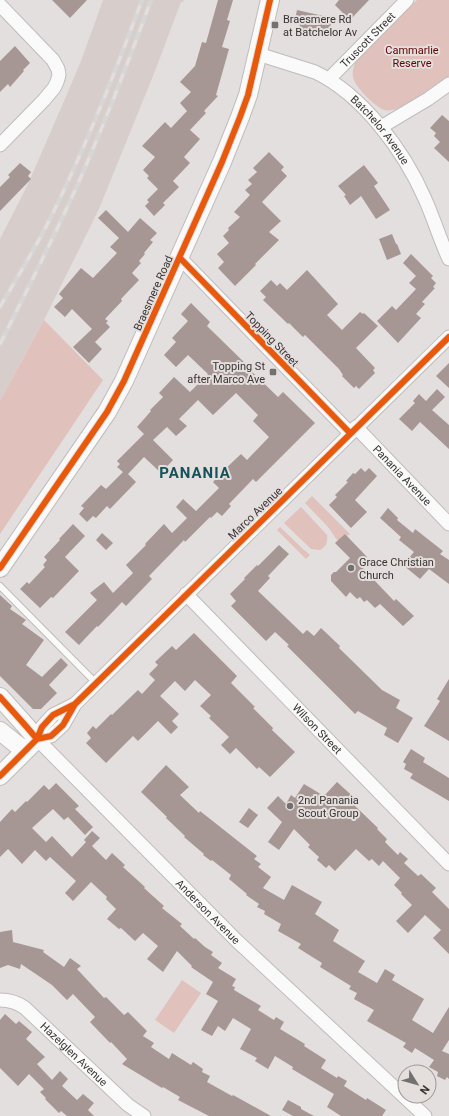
<svg xmlns="http://www.w3.org/2000/svg" width="449" height="1116" font-family="Roboto,sans-serif">
	<rect width="100%" height="100%" fill="#e3dfde"/>
	<path fill="#d7cecc" d="M103 0H184L183 2H181L155 71 99 209 44 320 0 401V239L28 184 67 94 81 61Z"/>
	<path fill="#e1c1bb" d="M417 0H449V76C436 85 409 106 393 110 391 110 387 111 384 110 375 107 354 86 353 77 352 70 354 65 357 60Z
		M44 320 103 380 0 534V401Z
		M312 496 350 534 347 536 345 534 338 541C333 535 332 532 328 527L305 503Z
		M301 507 327 535C328 542 326 547 320 550L311 549 284 523Z
		M280 527 303 549 310 555 306 559 277 530Z
		M182 980 201 993 174 1033 155 1020Z"/>
	<path fill="#a69794" d="M52 0H87L70 18Z
		M218 0H233L227 20 230 21 222 47 229 49 216 95 218 96 204 111 206 113 190 130 200 139 184 157 190 163 173 181 179 187 163 203 165 205 154 216 145 206 149 202 147 200 158 189 147 178 149 176 143 170 155 157 142 146 165 122 171 128 187 111 180 103 191 92 180 82 195 66 202 42 206 43Z
		M339 0H369L350 20 335 5Z
		M297 10 332 18 329 34 325 33 324 35 299 30 300 25 294 24Z
		M15 46 30 63 23 70 24 71 10 87 8 84 0 92V61Z
		M442 115 449 121V162L434 148 440 142 434 136 436 133 430 128Z
		M269 152 284 167 281 170 287 176 262 202 281 221 269 232 279 240 255 264 256 265 235 286 218 268 224 262 217 254 229 243 223 236 229 230 228 228 240 217 234 212 250 195 245 190 252 184 248 180 257 172 253 168Z
		M20 163 31 172 28 176 31 179 0 211V187L10 177 8 175Z
		M364 165 378 183 374 186 390 210 376 219 361 196 350 205 344 196 346 195 338 186Z
		M106 210 128 232 140 218 157 233 150 240 153 242 144 253 145 254 139 261 141 263 132 273 139 280 121 299 122 301 105 319 108 321 106 323 110 327 95 342 102 349 89 363 73 347 92 329 72 309 65 317 54 307 63 298 59 294 81 268 93 278 117 253 110 247 119 238 98 218Z
		M392 234 396 244H397L401 254 387 260 379 239Z
		M411 254 433 276 431 278 436 283 433 287 435 288 422 302 425 304 416 314 421 318 398 343 377 321 392 306 396 310 416 289 409 283 416 276 403 263Z
		M307 270 338 304 327 315 342 330 360 312 363 314 364 313 378 326 356 348 375 368 373 370 375 373 359 389 356 386 354 388 342 376 343 375 339 369 305 335 303 337 289 323 288 324 263 300 266 297 260 291 271 280 277 286 280 283 287 290Z
		M191 303 210 322 207 326 249 367 248 368 278 397 283 392 315 423 256 482 253 479 229 504 231 506 222 516 217 512 211 518 210 517 185 542 184 540 149 576 152 579 126 606 122 602 98 627 97 626 79 645 65 632 97 600 90 593 104 582 113 593 133 573 126 565 146 545 145 544 164 524 172 533 187 518 176 507 183 499 196 511 219 488 213 482 223 471 241 454 247 460 269 437 253 421 258 415 236 393 213 415 198 400 179 419 187 426 176 436 167 427 153 440 173 460 161 473 144 457 128 474 136 482 110 509 107 506 96 518 93 516 87 522 79 514 84 508 81 506 101 485 106 489 123 472 117 467 120 464 117 461 144 434 137 427 151 411 150 410 163 397 159 393 174 377 190 392 208 374 188 355 176 367 164 355 176 342 172 338 188 321 181 314Z
		M449 363V388L436 376Z
		M437 389 445 397 432 410 449 425V449L420 422 412 431 399 419 415 403 413 401 419 394 426 401Z
		M361 468 365 472 369 468 377 476 355 500 367 512 351 528 329 505 337 497 335 495 348 482 346 481 353 473 355 474Z
		M388 508 398 518 397 520 413 533 415 529 443 551 440 554 449 560V584L429 569 420 579 403 565 414 552 399 540 401 537 380 518Z
		M73 524 85 536 65 557 79 571 53 598 51 597 40 608 20 589 27 582 29 584 45 567 43 565 47 560 44 557 60 540 59 539Z
		M102 533 113 543 106 550 96 540Z
		M345 534 367 557 359 564 394 601 396 599 414 616 403 626 380 604 375 608 367 600 364 602 360 597 357 599 350 592 346 597 331 581V575L334 572H336L350 558 335 543Z
		M279 545 289 554 268 576 270 578 258 591 303 634 307 630 314 636 321 628 340 646 339 648 382 690 400 700 396 708 413 718 398 743 384 735 387 728 358 711 355 714 287 646 289 645 275 632 266 641 231 606 236 601 230 594 245 579 244 578 257 565 258 566Z
		M0 595 12 606 10 609 26 620 22 624 44 640 26 665 42 677 61 658 68 665 49 685 57 693 41 709H33L0 676Z
		M194 633 237 676 231 683 255 707 253 708 273 728 272 730 295 752 270 777 259 767 257 769 236 748 230 754 221 745 229 737 209 718 211 716 200 706 211 695 195 680 185 691 175 681 160 696 179 714 172 721 178 727 171 734 158 721 138 741 133 736 106 763 86 743 91 738 87 733 93 726 96 729 111 714 112 715 138 690 142 694 155 680 149 674 158 665 155 662 172 646 176 650Z
		M449 679V741L424 726 440 701 437 699Z
		M411 749 425 758 423 762 449 778V801L410 778 413 774 404 769 406 764 403 762Z
		M166 765 189 787 180 795 199 813 200 811 257 856 254 859 261 864 258 867 271 877 263 888 284 900 292 885 322 902 315 914 339 930 333 941 365 961 358 972 377 983 385 969 395 975 392 980 424 999 412 1020 433 1033 449 1007V1040L442 1051 449 1054V1079L447 1077 445 1080 437 1076 438 1072 429 1067 434 1060 415 1048 412 1053 403 1047 406 1043 367 1021 374 1010 354 999 357 993 349 989 351 986 320 967 322 963 298 948 301 944 278 931 281 924 264 914 265 911 257 907 259 904 246 895 247 894 229 879 231 875 212 860 211 861 203 855 204 854 184 837 185 836 166 818 167 817 141 792Z
		M337 782 358 801 354 805 378 828 377 829 387 839 385 842 398 855 400 852 408 859 404 863 418 876 421 874 436 888 432 892 449 909V954L433 938 441 930 425 915 408 933 396 921 412 905 401 894 402 893 394 885 400 878 383 861 379 866 372 859 369 861 356 849 335 871 329 865 326 868 317 860 319 857 308 847 310 845 294 829 279 850 268 842 282 822 267 808 278 796 286 804 291 795 295 798 304 784 324 796Z
		M56 783 79 806 75 809 93 827 85 835 68 817 64 820 53 809 32 828 46 842 52 836 72 857 86 842 84 840 92 831 100 838 92 846 106 860 112 853 125 865 123 867 145 887 144 888 164 906 162 908 182 924 180 926 194 939 195 938 205 947 213 952 211 955 222 963 218 968 236 979 232 986 235 987 234 990 261 1006 258 1010 274 1020 276 1017 284 1022 280 1029 305 1044 304 1046 326 1060 321 1068 337 1078 338 1076 347 1081 344 1086 366 1100 367 1098 386 1110 382 1116H341L327 1107 334 1094 292 1069 293 1067 275 1056 268 1069 255 1061 257 1058 240 1049 251 1029 233 1018 225 1031 218 1026 212 1036 201 1030 218 1001 206 994 213 982 191 967 192 966 177 951 163 972 147 959 158 946 143 933 135 941 121 928 119 929 107 919 116 909 106 899 107 897 91 882 73 901 65 893 76 881 50 857 46 861 35 850 22 864 8 849 0 857V822L12 809 15 812 26 801 27 802 44 785 49 790Z
		M249 808 258 815 248 828 239 822Z
		M12 930 13 942 44 950 43 952 64 967 70 958 81 966 77 969 104 998 106 997 124 1015 128 1012 147 1031 143 1036 154 1043 151 1047 169 1059 172 1053 191 1065 193 1062 203 1069 202 1072 210 1076 207 1082 232 1096 233 1095 271 1116H209L178 1100 180 1097 163 1087 162 1088 122 1064 127 1059 111 1042 110 1043 90 1022 95 1017 73 994 67 1000 52 985 21 964 20 969 8 965 0 968V932Z
		M5 1014 16 1024 19 1021 32 1032 26 1039 45 1057 37 1064 52 1080 60 1071 68 1079 62 1086 77 1100 83 1094 94 1103 88 1110 94 1116H67L61 1111 59 1113 45 1099 46 1098 40 1092 44 1089 29 1074 18 1086 0 1068V1020Z
		M288 1100 301 1107V1109L314 1116H293L282 1110Z"/>
	<g fill="none" stroke-linecap="round" stroke-linejoin="round">
		<defs>
			<path id="lane" d="M0 586 96 683"/>
			<g id="street">
				<path d="M0 5 53 60 58 69 59 75 57 82 54 88 44 100 0 145"/>
				<path id="s1" d="M258 54 315 72C363 95 404 151 425 199 434 219 440 240 449 259"/>
				<path id="s2" d="M329 79 407 0"/>
				<path d="M381 127 428 99 449 84"/>
				<path d="M180 258 350 433"/>
				<path id="s3" d="M356 427 449 524"/>
				<path id="s4" d="M186 594 449 864"/>
				<path d="M37 739 51 736 63 725 75 704 449 337"/>
				<path id="s5" d="M37 739 236 940 425 1116"/>
				<path d="M37 739 42 727 53 715 75 704"/>
				<path id="s6" d="M0 1000C10 1000 17 1002 25 1008L128 1105 144 1116"/>
			</g>
			<path id="secondary" d="M0 568 107 412 124 381 222 162 240 117 248 95 270 0
				M0 697 25 725 37 739 0 776
				M0 731 25 751"/>
		</defs>
		<use href="#lane" stroke="#bfbcbb" stroke-width="8"/>
		<use href="#street" stroke="#bfbcbb" stroke-width="15"/>
		<use href="#secondary" stroke="#bfbcbb" stroke-width="20"/>
		<use href="#lane" stroke="#fbfafa" stroke-width="6"/>
		<use href="#street" stroke="#fbfafa" stroke-width="13"/>
		<use href="#secondary" stroke="#fbfafa" stroke-width="18"/>
		<defs>
			<path id="rail" d="M0 307C16 279 33 252 48 223 84 151 114 76 142 0
				M0 344C26 292 53 239 77 186 104 125 128 63 151 0"/>
		</defs>
		<use href="#rail" stroke="#d6d6d6" stroke-width="4.5"/>
		<use href="#rail" stroke="#e4dedd" stroke-width="3" stroke-dasharray="9" stroke-linecap="butt"/>
		<defs>
			<path id="cycleway" d="M180 258 350 433
				M0 568 107 412 124 381 222 162 240 117 248 95 270 0
				M0 697 25 725 37 739
				M37 739 51 736 63 725 75 704 449 337
				M0 776 37 739 42 727 53 715 75 704"/>
		</defs>
		<use href="#cycleway" stroke="#e4dedd" stroke-width="8"/>
		<use href="#cycleway" stroke="#e8590c" stroke-width="6"/>
	</g>
	<g fill="#737070" stroke="#e4dedd" stroke-width="1.5">
		<rect x="271" y="21" width="8" height="8" rx="2"/>
		<rect x="269" y="368" width="8" height="8" rx="2"/>
		<circle cx="351" cy="568" r="4"/>
		<circle cx="290" cy="806" r="4"/>
	</g>
	<g text-anchor="middle" stroke-width="4" stroke-linejoin="round" paint-order="stroke">
		<g font-size="11" fill="#373534" stroke="#e4dedd" text-anchor="start">
			<text x="283" y="23">Braesmere Rd<tspan x="283" dy="13">at Batchelor Av</tspan></text>
			<text x="265" y="370" text-anchor="end">Topping St<tspan x="265" dy="13">after Marco Ave</tspan></text>
			<text x="359" y="566">Grace Christian<tspan x="359" dy="13">Church</tspan></text>
			<text x="298" y="804">2nd Panania<tspan x="298" dy="13">Scout Group</tspan></text>
		</g>
		<g font-size="11" fill="#373534" stroke="#e4dedd">
			<text dy="4" stroke="none"><textPath href="#s2" startOffset="55">Truscott Street</textPath></text>
			<text dy="4" stroke="none"><textPath href="#s1" startOffset="148">Batchelor Avenue</textPath></text>
			<text transform="translate(153 293) rotate(-66)" y="4">Braesmere Road</text>
			<text transform="translate(272 339) rotate(46)" y="4">Topping Street</text>
			<text dy="4" stroke="none"><textPath href="#s3" startOffset="67">Panania Avenue</textPath></text>
			<text transform="translate(255 513) rotate(-44)" y="4">Marco Avenue</text>
			<text dy="4" stroke="none"><textPath href="#s4" startOffset="188">Wilson Street</textPath></text>
			<text dy="4" stroke="none"><textPath href="#s5" startOffset="243">Anderson Avenue</textPath></text>
			<text dy="4" stroke="none"><textPath href="#s6" startOffset="94">Hazelglen Avenue</textPath></text>
		</g>
		<g font-size="11" fill="#610300" stroke="#e4dedd">
			<text x="412" y="54">Cammarlie<tspan x="412" dy="13">Reserve</tspan></text>
		</g>
		<g font-size="15" font-weight="bold" letter-spacing="1" fill="#17515a" stroke="#e4dedd">
			<text x="195" y="478">PANANIA</text>
		</g>
	</g>
	<g transform="translate(417 1084) rotate(127)"><circle r="19" fill="#e4dedd" stroke="#9f9a99"/>
	<path d="M0-3L7 15L0 10L-7 15Z" fill="#737070"/>
	<text y="-6" font-size="11" font-weight="bold" text-anchor="middle" fill="#373534">N</text>
	</g>
</svg>
